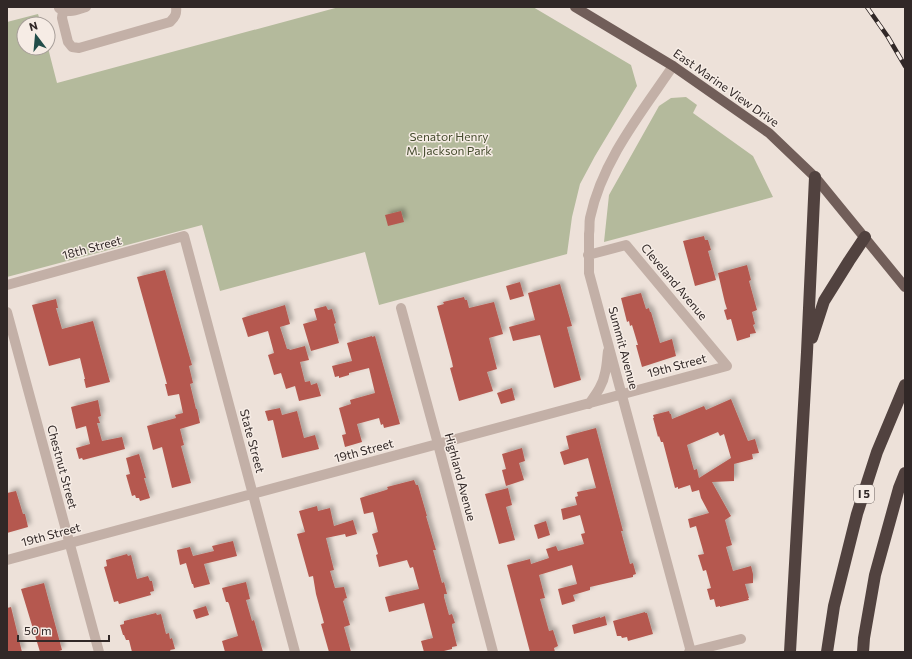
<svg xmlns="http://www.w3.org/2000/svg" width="912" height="659" font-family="Commissioner,sans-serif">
	<defs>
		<filter id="shadow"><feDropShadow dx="3.5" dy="-3.5" stdDeviation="2" flood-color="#0004"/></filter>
	</defs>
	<rect width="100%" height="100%" fill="#ede1d9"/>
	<path fill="#b4ba9c" d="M339 7H533L631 65 637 86 595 156 580 184 572 217 567 254 379 305 365 252 220 291 202 225 7 277V22L38 14 41 24H24V48H48L57 83Z
		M686 97 697 105 693 113 753 156 773 197 604 242 609 195 659 106 671 98Z"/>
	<path fill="#b5594f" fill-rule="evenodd" filter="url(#shadow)" d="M401 211 404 222 388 226 385 215Z
		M704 236 705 240H708L711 250 708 251 716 280 695 286 683 241Z
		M747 265 751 280 749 281 757 310 752 312 755 324 753 325 756 333 750 334V337L737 341 731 319 727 320 724 310 727 309 725 303 718 273Z
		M165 270 192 365 189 366 193 383 190 384 196 409H197L200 423 180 429 184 445 181 446 191 483 172 488 162 447 153 450 147 426 176 418 175 415 183 413 179 394 168 396 165 384H167L137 277Z
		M520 282 524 296 510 300 506 286Z
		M560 284 572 326 567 327 581 380 554 388 540 335 513 341 509 327 535 320 528 293Z
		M641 293 646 309 649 308 650 312H651L660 343 672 339 676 356 642 367 637 349 636 345H638L632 325 630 326 629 321 627 322 621 298Z
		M464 297 465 300H467L469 308 494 302 503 334 489 338 497 369 487 372 493 391 459 401 450 368 453 367 452 362 437 306 444 304 443 302Z
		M56 299 58 308H56L62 329 93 321 110 382 86 388 84 379H85L80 358 49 366 32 305Z
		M285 305 290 324 280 327 287 349H289L290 350 305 346 309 360 300 362 305 382 310 381 311 385 317 383 321 396 299 401 295 386 286 389 281 373 274 375 268 355 274 353 268 331 248 337 242 318Z
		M326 306 328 310 332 309 336 323 334 324 339 343 311 351 303 324 317 320 314 309Z
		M372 336V337L375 336 400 424 384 428 383 424 381 425 379 418 357 424 362 442 345 447 342 435 346 434 339 408 351 404 350 400 375 393 369 368 349 373V375L339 378V376L335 377 332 366 352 361 347 343Z
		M512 388 515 400 501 404 497 393Z
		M731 399 748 441 755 439 759 453 752 454 753 459 734 464V481L712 482 731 516 725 520 732 545 726 547 733 571 751 566 753 574V583L745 584 749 598H748L749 600 720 607V606L716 607 714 599 710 600 707 589 711 588 706 570 703 571 698 555 704 554 696 526 690 528 688 519 709 513 701 498 699 490 692 492 690 485 678 489V487L675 488 663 442H661L659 436 658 437 653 418H654L653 415 669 411 670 414H671L672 419 704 406 706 410ZM718 432 720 436 724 434 731 458 699 478 697 469 694 470 687 445Z
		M98 400 101 416 98 417 100 423H97L102 441 122 437 125 449 83 460 82 458 79 459 76 448 90 444 86 426 76 429 71 407Z
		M280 408 282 415 297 411 304 438 315 435 319 449 282 458 273 420 268 421 265 411Z
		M596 428 623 531H621L630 564 633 563 636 574 633 575V577L590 587V590L573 595 575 601 562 605 558 589 577 584 572 565 539 575 545 598 540 599 549 631 553 630 558 646 554 648 555 652H530L507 565 530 559 531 564 549 558 546 549 556 546 558 551 584 544 581 534 585 533 580 515 563 520 561 509 577 505 575 497 578 496 577 492 596 488 588 458 564 465 560 452 569 449 566 436Z
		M522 448 525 461 519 463 524 480 506 486 502 470 506 469 502 454Z
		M139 454 146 478H144L150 498 140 501 139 498H136L135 495 132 496 126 475 130 474 126 458Z
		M414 480 416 485H418L427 516H426L436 550H433L442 583 444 582 447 594H444V597L449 615 452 614 455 623 452 624V626L457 646 452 647V649L440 652H424L421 641 433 638 424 603 389 612 385 597 419 589 413 567 410 568 407 560 379 567 376 555 378 554 372 534 378 532 373 512 364 514 360 498 386 490 388 489 387 487Z
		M508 488 512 505 506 507 515 540 499 544 485 494Z
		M16 491 23 514H25L28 527 7 533V493Z
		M317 506 318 511 330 508 334 526 353 520 357 534 346 537 345 534 326 538 334 570 330 571 335 588 344 587 347 598 344 599 345 600 343 601 350 625 344 627 351 652H329L321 624 324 623 316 594 313 576 309 577 297 534 305 532 299 511Z
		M546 521 550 535 538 539 534 525Z
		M233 541 237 556 204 564 210 584 194 588 193 584H192L186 563 180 565 177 550 190 547 193 556 214 551 212 546Z
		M127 554 128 556 131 555 137 579 148 576 150 581H152L154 591 150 592 151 595 119 604 118 601 114 602 104 567 107 566 106 560Z
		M246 582 250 599 246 600 252 621 254 620 263 652H225L222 641 238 636 229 604 228 602H226L222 588Z
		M44 583 62 650 56 652H40L21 589Z
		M206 606 209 615 196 619 193 610Z
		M11 607 22 652H7V608Z
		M645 612V613H647L653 634 628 641 627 637 622 638 621 636H617L613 621Z
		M156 613 157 615 161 614 166 634 169 633 170 639 172 638 175 649 170 650 171 652H132L129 640H126L124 635H123L120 625 124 624V621Z
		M605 616 607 625 574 634 572 625 600 617V618Z"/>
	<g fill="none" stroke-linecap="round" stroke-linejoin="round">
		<path stroke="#c3b0a7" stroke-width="10" d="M59 8C68 14 76 10 86 7
			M63 11 62 18 68 42 72 47 79 48 170 22C175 17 177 14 176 7
			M673 66C641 113 602 161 590 218 589 223 590 229 589 234 589 247 589 260 589 273L691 652
			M7 285 184 236 295 652
			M401 308 438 444 493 652
			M7 312 99 652
			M589 404C596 394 603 385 605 373 607 366 607 358 608 351
			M7 560 727 366 626 245 588 255
			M689 652 741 639"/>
		<path stroke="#715e59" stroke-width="10" d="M575 7 673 66 769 133 815 177 905 287"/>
		<path stroke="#51423f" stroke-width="12" d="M812 338 824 301 849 261 865 237
			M790 652 807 352 815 177
			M827 652 834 606 857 514 877 452 905 385
			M863 652 864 638 875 575 899 488 905 473"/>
		<defs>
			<path id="rail" d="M867 7 888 37 905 66"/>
		</defs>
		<use href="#rail" stroke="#312827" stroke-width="4.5"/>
		<use href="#rail" stroke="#f6ece5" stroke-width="3" stroke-dasharray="9" stroke-linecap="butt"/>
	</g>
	<g text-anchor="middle" stroke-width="3" stroke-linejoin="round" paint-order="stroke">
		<rect fill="#f6ece5" stroke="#6c6360" stroke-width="1" x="854" y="485" width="20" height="18" rx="3"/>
		<g font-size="11" font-weight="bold" fill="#312827">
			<text x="864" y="498">I 5</text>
		</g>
		<g font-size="12" fill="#312827" stroke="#f6ece5">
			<text transform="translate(726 88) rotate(35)" y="4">East Marine View Drive</text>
			<text transform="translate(92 248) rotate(-15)" y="4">18th Street</text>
			<text transform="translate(674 282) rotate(50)" y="4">Cleveland Avenue</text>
			<text transform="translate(623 348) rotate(75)" y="4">Summit Avenue</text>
			<text transform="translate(677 366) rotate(-15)" y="4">19th Street</text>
			<text transform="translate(252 441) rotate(75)" y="4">State Street</text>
			<text transform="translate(364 451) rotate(-15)" y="4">19th Street</text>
			<text transform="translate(62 467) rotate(75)" y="4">Chestnut Street</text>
			<text transform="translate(460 477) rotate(75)" y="4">Highland Avenue</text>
			<text transform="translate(51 535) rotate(-15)" y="4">19th Street</text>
		</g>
		<g font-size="12" fill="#454c2e" stroke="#f6ece5">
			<text x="449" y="141">Senator Henry<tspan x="449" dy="14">M. Jackson Park</tspan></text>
		</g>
	</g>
	<rect width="912" height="659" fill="none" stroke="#312827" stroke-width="16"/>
	<g transform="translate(36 36) rotate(344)"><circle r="19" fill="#f6ece5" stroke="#a79e99"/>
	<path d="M0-3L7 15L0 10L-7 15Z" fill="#224d49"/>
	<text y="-6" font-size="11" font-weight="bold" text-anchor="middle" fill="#312827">N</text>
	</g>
	<path d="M18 635v6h91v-6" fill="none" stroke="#312827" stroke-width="2"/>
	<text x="24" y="635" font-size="12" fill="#312827" stroke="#f6ece5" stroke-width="3" paint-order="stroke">50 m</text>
</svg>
